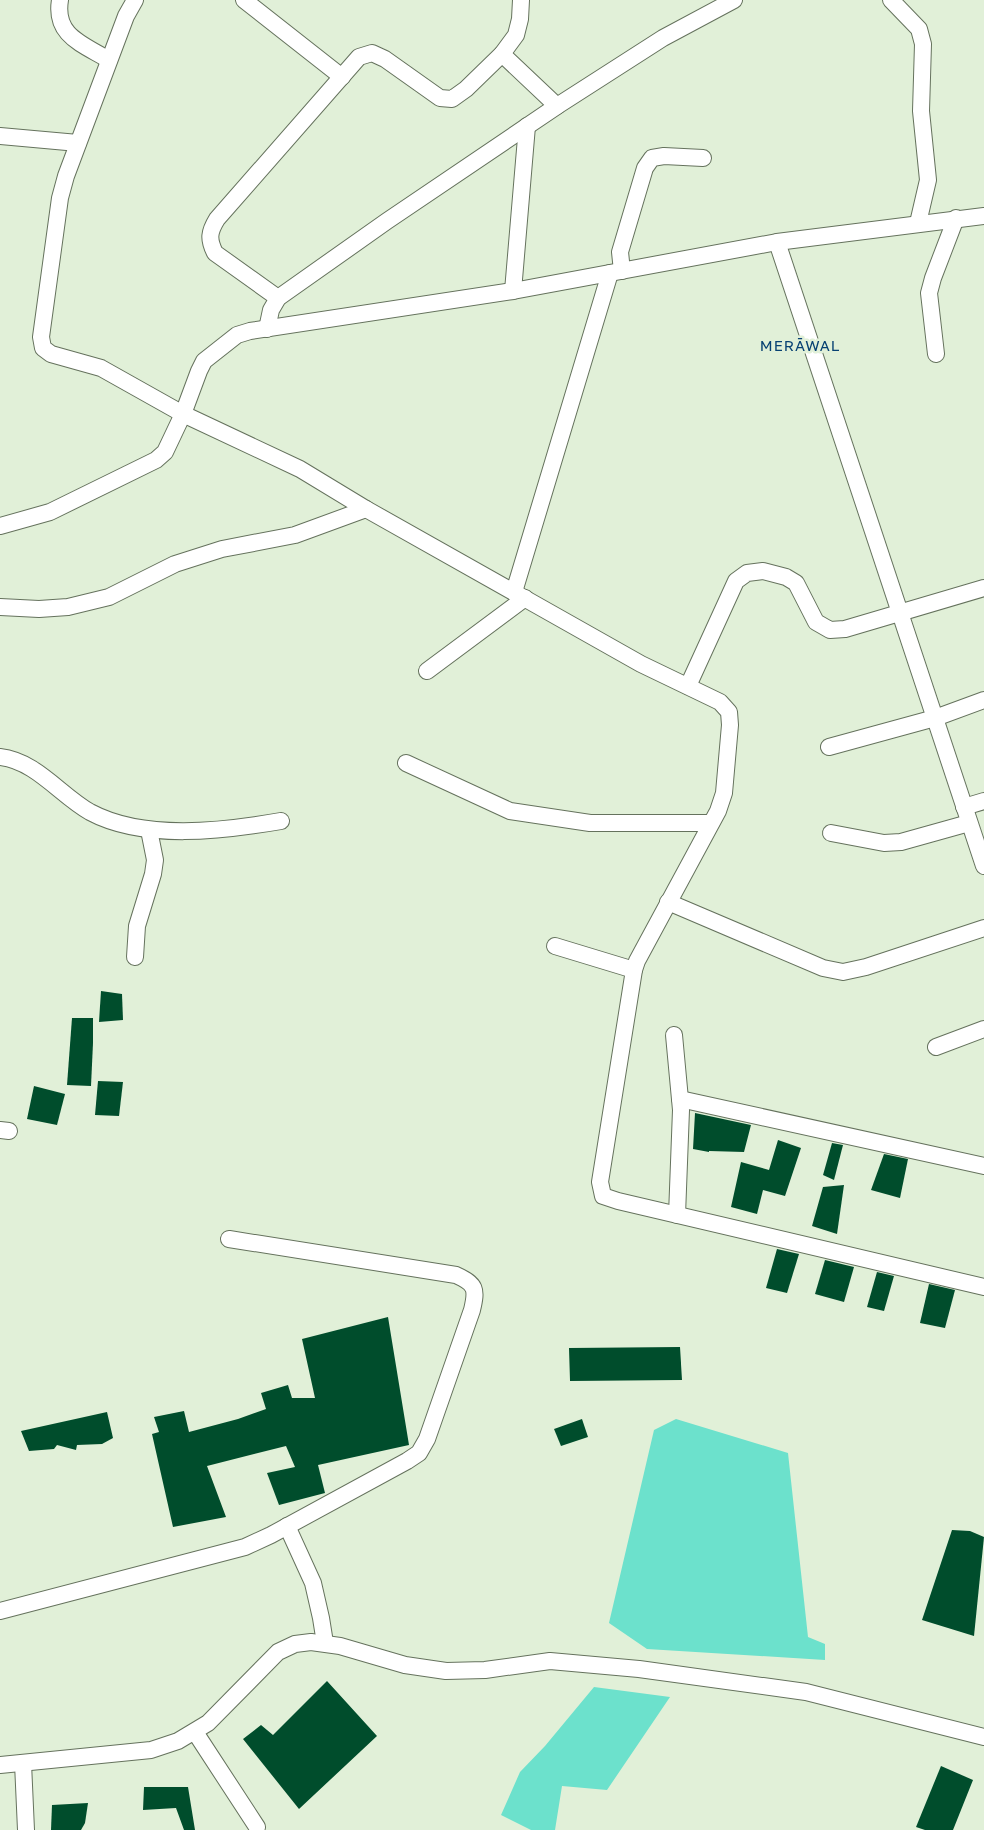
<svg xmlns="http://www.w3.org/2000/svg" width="984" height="1830" viewBox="0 0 984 1830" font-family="'Golos Text',sans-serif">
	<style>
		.water { fill: #6ce1cc }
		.building { fill: #004d2c }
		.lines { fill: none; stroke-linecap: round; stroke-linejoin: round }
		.minor-casing { stroke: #65725d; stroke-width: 18 }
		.minor { stroke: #fff; stroke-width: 16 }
		.labels { text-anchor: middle; stroke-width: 5; stroke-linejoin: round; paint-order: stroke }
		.neighbourhood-label { font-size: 15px; letter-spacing: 1px; fill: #074172; stroke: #e1f0d8 }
	</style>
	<rect width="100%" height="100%" fill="#e1f0d8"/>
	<g class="water">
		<path d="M676,1419L788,1453L808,1637L825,1644V1660L647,1649L609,1623L654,1430Z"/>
		<path d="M594,1687L670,1697L607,1790L562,1786L555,1830H531L501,1815L520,1772L545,1746Z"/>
	</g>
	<g class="building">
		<path d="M101,991L122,994L123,1020L99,1022Z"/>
		<path d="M72,1018H93V1043L91,1086L67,1085Z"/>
		<path d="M98,1081L123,1082L119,1116L95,1115Z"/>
		<path d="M34,1086L65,1094L57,1125L27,1119Z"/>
		<path d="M695,1113L751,1125L744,1152L709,1151V1152L693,1149Z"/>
		<path d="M778,1140L801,1148L785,1196L763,1190L757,1214L731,1207L741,1162L769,1170Z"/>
		<path d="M832,1143L843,1145L834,1180L823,1175Z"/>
		<path d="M884,1154L908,1159L900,1198L871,1190Z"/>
		<path d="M844,1185L837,1234L812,1226L823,1187Z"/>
		<path d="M777,1249L799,1254L787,1293L766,1288Z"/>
		<path d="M825,1260L854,1267L844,1302L815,1294Z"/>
		<path d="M877,1272L894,1276L884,1311L867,1307Z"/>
		<path d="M929,1284L955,1290L945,1328L920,1323Z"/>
		<path d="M388,1317L409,1445L318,1465L325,1493L279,1505L267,1473L295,1467L286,1446L207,1466L226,1517L173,1527L152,1434L159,1432L154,1417L184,1411L189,1432L238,1419L266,1409L261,1393L288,1385L292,1398H315L302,1339Z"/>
		<path d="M680,1347L682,1380L570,1381L569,1348Z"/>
		<path d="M107,1412L113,1438L102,1444L77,1445L76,1450L57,1445L54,1449L29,1451L21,1431Z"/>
		<path d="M582,1419L588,1437L561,1446L554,1429Z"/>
		<path d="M952,1530L970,1531L984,1537L974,1636L922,1620Z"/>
		<path d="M327,1681L377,1736L299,1809L243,1739L261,1725L273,1735Z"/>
		<path d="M941,1766L973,1780L953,1830H925L916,1827Z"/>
		<path d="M144,1787H188L195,1830H184L176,1808L143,1810Z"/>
		<path d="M88,1803L85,1823L81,1830H51L52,1805Z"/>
	</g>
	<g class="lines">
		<defs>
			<g id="minor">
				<path d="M60,0C54,36 83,44 109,60"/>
				<path d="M135,0L126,16L66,176L60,198L41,337L43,348L51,354L101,368L183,414L300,469L366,509L641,664L720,702L729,712L730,725L724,793L718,811L637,961L634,970L600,1182L603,1196L618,1201L984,1287"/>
				<path d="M244,0L342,77"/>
				<path d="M891,0L919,29L923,44L921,111L928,180L918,223"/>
				<path d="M502,54L557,106"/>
				<path d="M0,136L78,143"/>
				<path d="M777,242L984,866"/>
				<path d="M622,271L620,252L645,168L652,158L664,156L703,158"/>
				<path d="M513,291L527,126"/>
				<path d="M278,298L215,253C208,239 209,232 217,219L359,57L372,53L385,59L440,98L452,99L466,89L502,54L516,35L520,19L521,0"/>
				<path d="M267,329L271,310L278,298L387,221L557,106L663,38L734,0"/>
				<path d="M936,354L929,293L933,278L956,218"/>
				<path d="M0,526L50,512L156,460L165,452L183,414L199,371L204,361L237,335L250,331L513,291L777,242L984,216"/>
				<path d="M514,592L610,273"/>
				<path d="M0,607L39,609L68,607L109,597L175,564L222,549L295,535L366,509"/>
				<path d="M427,671L525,598"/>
				<path d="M688,686L736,581L747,573L763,571L786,577L796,583L816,622L830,630L845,629L984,588"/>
				<path d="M829,747L935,718L984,700"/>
				<path d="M0,757C36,761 60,795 90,812C144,841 223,831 281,821"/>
				<path d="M406,763L510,811L590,823H711"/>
				<path d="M964,807L984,801"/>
				<path d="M831,833L884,843L901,842L969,823"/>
				<path d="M668,902L823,968L843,972L866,967L984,928"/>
				<path d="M555,946L634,970"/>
				<path d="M135,957L137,926L153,874L155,860L149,830"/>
				<path d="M674,1035L681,1110L677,1215"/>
				<path d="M936,1047L984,1029"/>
				<path d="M680,1099L984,1166"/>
				<path d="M0,1130L9,1131"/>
				<path d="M287,1526L313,1583L321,1618L325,1643"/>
				<path d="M0,1611L245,1547L271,1535L407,1461L419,1453L427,1439L472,1310C477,1289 476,1284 456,1275L229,1239"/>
				<path d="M195,1732L257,1827"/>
				<path d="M23,1763L26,1830"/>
				<path d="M0,1765L151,1750L178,1741L208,1723L278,1652L295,1644L311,1642L340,1646L405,1665L446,1671L485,1670L550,1661L639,1669L806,1692L984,1737"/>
			</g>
		</defs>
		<use href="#minor" class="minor-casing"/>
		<use href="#minor" class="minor"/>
	</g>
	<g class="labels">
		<g class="neighbourhood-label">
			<text x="800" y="351">MERĀWAL</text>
		</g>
	</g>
</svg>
